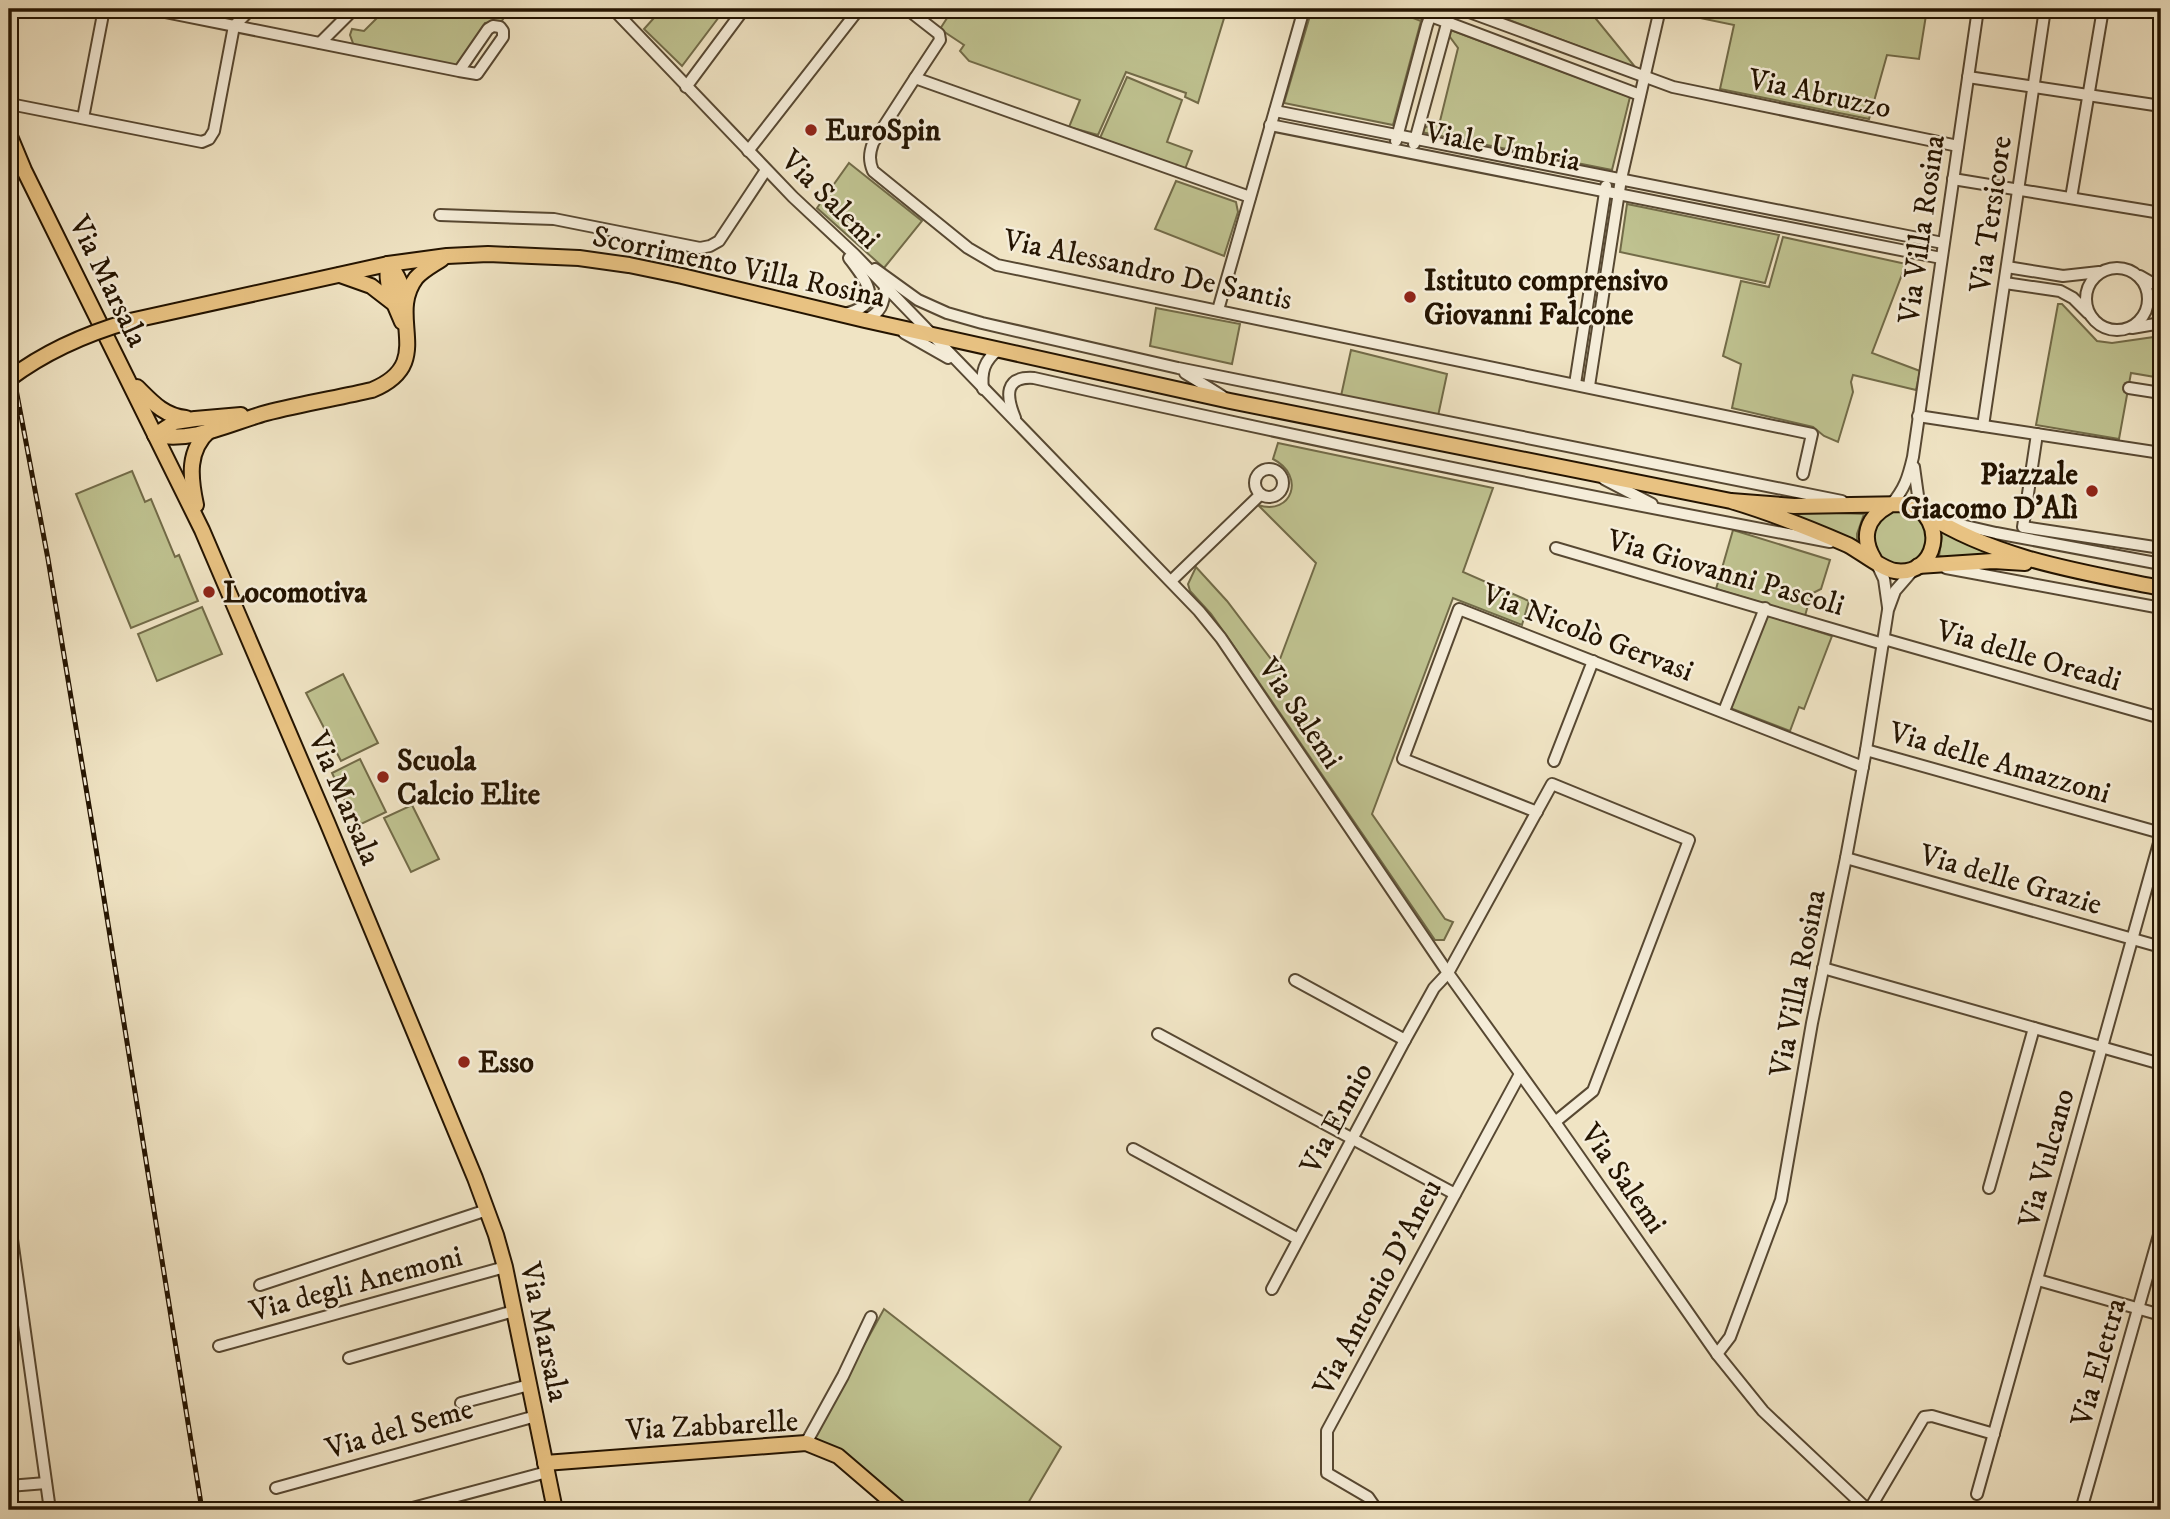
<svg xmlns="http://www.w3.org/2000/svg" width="2170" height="1519" viewBox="0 0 2170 1519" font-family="'IM FELL DW Pica',serif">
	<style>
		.green { fill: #bfc290; stroke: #726b48; stroke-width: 2 }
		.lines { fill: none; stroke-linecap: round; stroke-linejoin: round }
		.minor-casing { stroke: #574832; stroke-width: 14 }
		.major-casing { stroke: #241401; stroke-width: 18 }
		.minor { stroke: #f5edd9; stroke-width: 10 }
		.major { stroke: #e8c282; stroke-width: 14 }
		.rail-casing { stroke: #241401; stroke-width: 5 }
		.rail { stroke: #f5edd9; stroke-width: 2.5; stroke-dasharray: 8; stroke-linecap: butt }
		.major-bridge-casing { stroke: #241401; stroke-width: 18; stroke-linecap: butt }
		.major-bridge { stroke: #e8c282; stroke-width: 14 }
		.poi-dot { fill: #8f2418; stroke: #f5edd9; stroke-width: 2.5 }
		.labels { text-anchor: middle; stroke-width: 5; stroke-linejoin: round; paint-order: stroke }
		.street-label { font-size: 30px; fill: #241401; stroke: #f5edd9 }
		.poi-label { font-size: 30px; font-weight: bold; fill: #241401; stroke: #f5edd9; text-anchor: start }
	</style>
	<rect width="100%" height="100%" fill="#f0e4c4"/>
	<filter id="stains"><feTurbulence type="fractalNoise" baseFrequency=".00286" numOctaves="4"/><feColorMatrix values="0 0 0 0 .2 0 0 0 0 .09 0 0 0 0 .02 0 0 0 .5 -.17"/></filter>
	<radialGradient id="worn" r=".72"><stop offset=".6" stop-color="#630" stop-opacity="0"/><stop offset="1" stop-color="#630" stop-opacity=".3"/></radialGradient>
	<g class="green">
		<path d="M183,9H246L235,20Z"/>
		<path d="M386,9H510L501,22L485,23L457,67L354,46L350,35L352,29L364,31Z"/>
		<path d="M662,9H725L682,66L644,29Z"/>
		<path d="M948,9H1209L1225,15L1198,103L1185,97L1186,93L1126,72L1098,135L1069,127L1080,100L969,61L960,51L964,45L940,29L951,12Z"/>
		<path d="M1312,9H1390L1421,21L1393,125L1284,103Z"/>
		<path d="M1480,9H1588L1636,68Z"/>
		<path d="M1671,9H1927L1919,59L1887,55L1869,119L1720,89L1734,25L1671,12Z"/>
		<path d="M1448,29L1630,97L1612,170L1421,132L1422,129L1440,121L1458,48L1447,33Z"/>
		<path d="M1127,77L1182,100L1167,142L1192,151L1185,169L1100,138Z"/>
		<path d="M849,163L922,221L884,268L817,208Z"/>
		<path d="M1176,181L1236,202L1238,212L1224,256L1155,229Z"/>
		<path d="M1627,204L1779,235L1765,283L1620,252Z"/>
		<path d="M1783,237L1906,264L1872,353L1920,371L1916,390L1853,375L1851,382L1853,392L1838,442L1824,436L1813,427L1732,408L1741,364L1723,356L1741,281L1769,287Z"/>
		<path d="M2058,304H2062L2097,341L2112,343L2161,336V378L2131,373L2119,439L2036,425Z"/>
		<path d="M1156,308L1240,324L1232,364L1150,346Z"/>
		<path d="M1351,350L1447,374L1438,416L1341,396Z"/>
		<path d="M1278,443L1493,488L1463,572L1529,601L1522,625L1453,598L1372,814L1445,919L1453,922L1444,940H1435L1247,665L1211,614L1190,591L1188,584L1196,567L1227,601L1277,667L1316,563L1258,505C1292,516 1306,476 1273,459Z"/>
		<path d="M132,471L145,502L151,499L175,557L179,555L198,601L131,628L76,494Z"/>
		<circle cx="1900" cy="538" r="28"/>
		<path d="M1781,511L1864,514L1857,534V541Z"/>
		<path d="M1940,528L1998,554L1947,558L1939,556L1942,537Z"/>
		<path d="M1733,530L1830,560L1821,589L1811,594L1805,616L1716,589Z"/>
		<path d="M202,607L222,654L157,681L138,634Z"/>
		<path d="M1766,615L1832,636L1804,709L1799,707L1790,731L1730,708Z"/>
		<path d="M343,674L378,743L341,761L306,693Z"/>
		<path d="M360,759L386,812L357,826L332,773Z"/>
		<path d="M412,805L439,859L411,872L384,818Z"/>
		<path d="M884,1309L1061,1447L1024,1510H908L843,1452L813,1438Z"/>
	</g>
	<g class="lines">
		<defs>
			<g id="minor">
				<path d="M150,9L459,71L477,74L503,37V31L500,27L493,26L488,29L459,71"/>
				<path d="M613,9L793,197L855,255L1199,611L1221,638L1448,973L1555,1122L1717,1354L1763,1411L1868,1510"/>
				<path d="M907,9L939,34L940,40L915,78"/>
				<path d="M1412,9L1640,95"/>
				<path d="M1461,9L1673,87L1958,146"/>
				<path d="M320,43L354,9"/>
				<path d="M1968,77L2161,106"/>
				<path d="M686,87L744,9"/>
				<path d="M15,105L202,142L209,139L214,131L234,26L251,9"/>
				<path d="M1275,111L1943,243"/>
				<path d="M83,118L104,9"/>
				<path d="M1270,125L1941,258"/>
				<path d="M1396,141L1427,25L1433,9"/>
				<path d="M1414,144L1451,9"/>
				<path d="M748,151L859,9"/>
				<path d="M1953,179L2161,213"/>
				<path d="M1250,197L915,78L873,143C869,154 869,161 873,171L968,248L997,265L1812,434L1803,474"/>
				<path d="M2071,198L2103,9"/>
				<path d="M440,215L554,219L700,248L710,246L719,241L766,170"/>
				<path d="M2007,267L2063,276L2099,272"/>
				<circle cx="2117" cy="299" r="31"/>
				<path d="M875,269L918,300L947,313L982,323L1178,368L1842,501"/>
				<path d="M2140,276L2161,288"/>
				<path d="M2005,283L2060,291L2073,298L2088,313"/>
				<path d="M1218,310L1304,9"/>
				<path d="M844,314C886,304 867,282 849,258"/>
				<path d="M865,320C881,313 884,304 885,287"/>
				<path d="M2132,328L2161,323"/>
				<path d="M904,333L948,358"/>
				<path d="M1185,373L1222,396"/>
				<path d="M1575,384L1606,186"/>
				<path d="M1589,386L1621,179L1660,9"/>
				<path d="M2129,388L2161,393"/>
				<path d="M983,389C981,372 984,361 998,350"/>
				<path d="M1918,416L2161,453"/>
				<path d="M1015,418C1006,396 1004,376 1034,378C1298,438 1564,492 1830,542"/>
				<path d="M1983,426L2045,9"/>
				<path d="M2037,434L2023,527L2161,548"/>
				<path d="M1914,467L1920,510"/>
				<circle cx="1269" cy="483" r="14"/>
				<path d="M1604,479L1652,504"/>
				<path d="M1891,505C1905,488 1908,478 1913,457L1978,9"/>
				<path d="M1944,521L1996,533L2161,564"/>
				<path d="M1556,548L1883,644"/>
				<path d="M1876,562L1884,579L1888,607"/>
				<path d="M1946,568L2161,608"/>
				<path d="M1171,581L1260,495"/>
				<path d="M1884,639L2161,718"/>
				<path d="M1724,711L1765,608"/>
				<path d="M1866,750L2161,833"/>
				<path d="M1554,761L1593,661"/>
				<path d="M1537,812L1403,759L1459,609L1863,767"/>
				<path d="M1846,858L2161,947"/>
				<path d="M1823,968L2161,1064"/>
				<path d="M1295,980L1405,1040"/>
				<path d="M1158,1034L1455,1194"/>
				<path d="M1133,1149L1298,1239"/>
				<path d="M1989,1188L2034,1028"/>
				<path d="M9,1218L50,1510"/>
				<path d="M2038,1280L2161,1315"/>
				<path d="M260,1285L487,1210"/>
				<path d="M1272,1289L1405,1040L1434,988L1448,973L1552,784L1689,840L1593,1091L1555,1122"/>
				<path d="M219,1346L505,1267"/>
				<path d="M1717,1354L1730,1337L1781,1200L1812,1023L1846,858L1866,750L1888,610L1895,591L1915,568"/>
				<path d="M349,1358L514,1311"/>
				<path d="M461,1403L529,1385"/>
				<path d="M806,1443L843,1376L871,1317"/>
				<path d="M9,1486L46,1483"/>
				<path d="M276,1488L536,1416"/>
				<path d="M1977,1494L2161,836"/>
				<path d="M405,1510L547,1472"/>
				<path d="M1377,1510L1368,1497L1327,1473V1431L1520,1074"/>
				<path d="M1869,1510L1924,1417L1932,1416L1994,1434"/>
				<path d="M2081,1510L2161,1228"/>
			</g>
			<g id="major">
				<path d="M9,134L24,170L202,530L327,822L475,1178L496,1235L505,1267L555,1510"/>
				<path d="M388,264C385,286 394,303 402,322"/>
				<path d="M388,264C399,275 402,287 406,302"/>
				<path d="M340,275L371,286L393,303"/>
				<path d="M130,321L388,264L447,256L488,254L579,258L629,265L682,276L865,320L1230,401L1731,501L1794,506L1908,504C1949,518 1937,577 1895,571C1882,569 1861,552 1848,545C1809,528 1771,513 1731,501"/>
				<path d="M137,387C152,402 164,416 186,418"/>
				<path d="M155,435C193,443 230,423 266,413C301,404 337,398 372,390C437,363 386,318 416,278C423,270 433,265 442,259"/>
				<path d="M155,435L175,422L195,419L241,415"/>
				<path d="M196,505C190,477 187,450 210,430"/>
				<path d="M1926,514C1996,559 2082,572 2161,588"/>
				<path d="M1874,559C1861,538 1866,518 1888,506"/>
				<path d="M1918,566L1993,561L2025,563"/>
				<path d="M545,1463L806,1443L838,1456L901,1510"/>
			</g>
		</defs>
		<use href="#minor" class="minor-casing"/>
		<use href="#major" class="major-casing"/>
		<use href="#minor" class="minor"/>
		<use href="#major" class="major"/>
		<defs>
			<path id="rail" d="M9,352L48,559L93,830L202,1510"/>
		</defs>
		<use href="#rail" class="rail-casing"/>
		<use href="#rail" class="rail"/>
		<defs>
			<path id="major-bridge" d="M9,379C46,351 85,334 130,321"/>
		</defs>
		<use href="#major-bridge" class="major-bridge-casing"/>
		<use href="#major-bridge" class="major-bridge"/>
	</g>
	<g class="poi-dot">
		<circle cx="811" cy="130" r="7"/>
		<circle cx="1410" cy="297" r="7"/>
		<circle cx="2092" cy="491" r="7"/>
		<circle cx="209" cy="592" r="7"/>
		<circle cx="383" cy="777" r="7"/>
		<circle cx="464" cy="1062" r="7"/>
	</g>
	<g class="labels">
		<g class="street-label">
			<text transform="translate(1820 93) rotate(12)" y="10">Via Abruzzo</text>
			<text transform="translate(1503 146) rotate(11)" y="10">Viale Umbria</text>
			<text transform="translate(831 199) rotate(45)" y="10">Via Salemi</text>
			<text transform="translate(1990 214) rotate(-82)" y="10">Via Tersicore</text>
			<text transform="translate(1921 229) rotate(-82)" y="10">Via Villa Rosina</text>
			<text transform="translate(739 266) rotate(12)" y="10">Scorrimento Villa Rosina</text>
			<text transform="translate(1148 269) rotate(12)" y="10">Via Alessandro De Santis</text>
			<text transform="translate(109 281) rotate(64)" y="10">Via Marsala</text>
			<text transform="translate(1726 572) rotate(16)" y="10">Via Giovanni Pascoli</text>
			<text transform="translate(1588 632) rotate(21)" y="10">Via Nicolò Gervasi</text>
			<text transform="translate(2029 655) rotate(16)" y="10">Via delle Oreadi</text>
			<text transform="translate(1301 713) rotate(56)" y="10">Via Salemi</text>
			<text transform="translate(2000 762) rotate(16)" y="10">Via delle Amazzoni</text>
			<text transform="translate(345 798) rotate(67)" y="10">Via Marsala</text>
			<text transform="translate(2011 879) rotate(16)" y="10">Via delle Grazie</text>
			<text transform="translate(1797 983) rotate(-79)" y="10">Via Villa Rosina</text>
			<text transform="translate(1336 1118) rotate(-62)" y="10">Via Ennio</text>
			<text transform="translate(2046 1158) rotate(-75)" y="10">Via Vulcano</text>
			<text transform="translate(1624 1178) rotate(55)" y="10">Via Salemi</text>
			<text transform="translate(356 1283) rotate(-15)" y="10">Via degli Anemoni</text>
			<text transform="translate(1377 1287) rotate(-62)" y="10">Via Antonio D'Aneu</text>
			<text transform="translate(545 1332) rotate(78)" y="10">Via Marsala</text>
			<text transform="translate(2098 1362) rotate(-74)" y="10">Via Elettra</text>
			<text transform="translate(712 1425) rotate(-3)" y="10">Via Zabbarelle</text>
			<text transform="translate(399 1428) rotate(-16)" y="10">Via del Seme</text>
		</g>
		<g class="poi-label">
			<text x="825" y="140">EuroSpin</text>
			<text x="1424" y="290">Istituto comprensivo<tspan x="1424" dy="34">Giovanni Falcone</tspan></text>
			<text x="2078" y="484" text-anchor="end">Piazzale<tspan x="2078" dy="34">Giacomo D'Alì</tspan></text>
			<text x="223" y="602">Locomotiva</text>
			<text x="397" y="770">Scuola<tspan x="397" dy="34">Calcio Elite</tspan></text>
			<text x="478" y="1072">Esso</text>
		</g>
	</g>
	<rect width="2170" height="1519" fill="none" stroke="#f0e4c4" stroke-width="35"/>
	<rect x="10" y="10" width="2149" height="1498" fill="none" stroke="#241401" stroke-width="3.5"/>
	<rect x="18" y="18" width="2135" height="1484" fill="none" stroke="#241401" stroke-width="2"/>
	<rect width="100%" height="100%" filter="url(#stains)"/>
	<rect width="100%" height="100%" fill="url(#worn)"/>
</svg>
